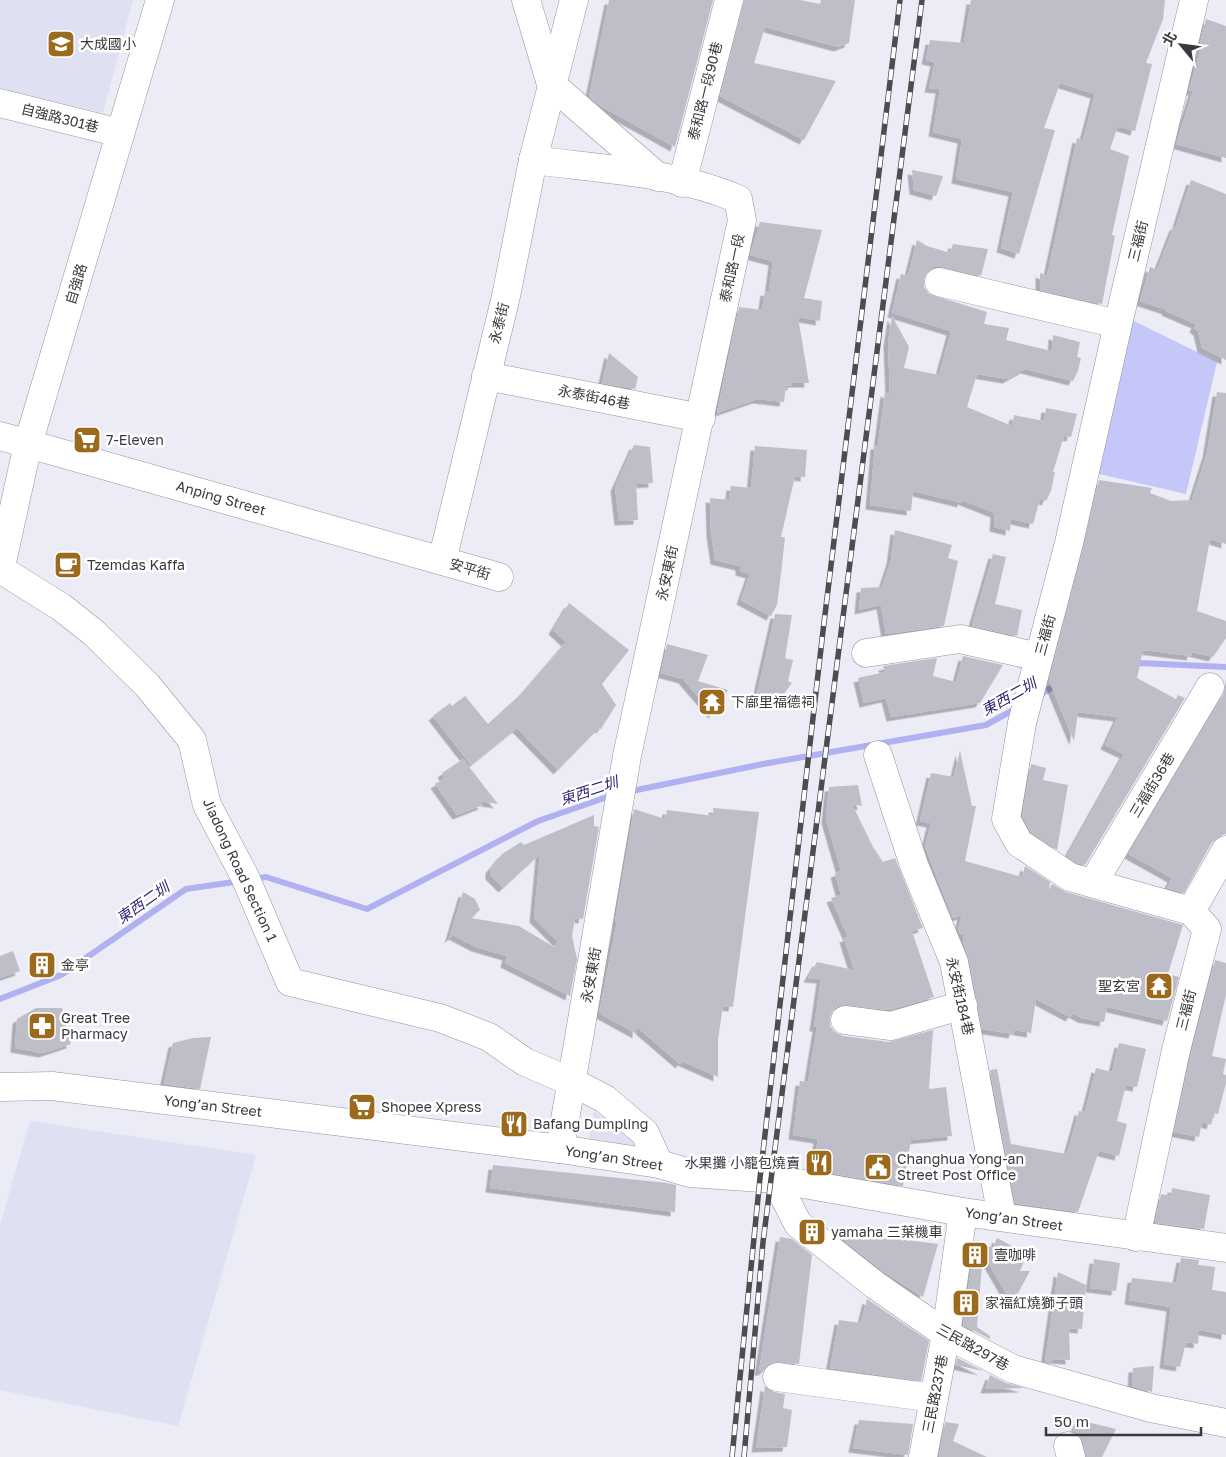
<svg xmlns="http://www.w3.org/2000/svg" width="1226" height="1457" viewBox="0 0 1226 1457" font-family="'Golos Text','Noto Sans TC',sans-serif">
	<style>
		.built { fill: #dfe0f1 }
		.green { fill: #c4c7f7 }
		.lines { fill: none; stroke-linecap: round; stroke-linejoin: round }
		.stream { stroke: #afb1f1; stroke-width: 6 }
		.building { fill: #bebec8; filter: url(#shadow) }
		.minor-casing { stroke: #94959e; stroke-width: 29 }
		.minor { stroke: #fff; stroke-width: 28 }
		.rail-casing { stroke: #4c4c51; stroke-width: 5.5 }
		.rail { stroke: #fff; stroke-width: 4; stroke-dasharray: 11; stroke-linecap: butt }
		.labels { text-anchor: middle; stroke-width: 5; stroke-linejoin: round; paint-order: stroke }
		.poi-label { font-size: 14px; fill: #39393d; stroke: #fff; text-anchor: start }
		.street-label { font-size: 14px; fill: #39393d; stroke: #fff }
		.water-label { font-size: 15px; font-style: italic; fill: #302871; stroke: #fff }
	</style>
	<defs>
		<filter id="shadow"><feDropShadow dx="-4.5" dy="4.5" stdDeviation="0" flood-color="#0004"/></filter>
	</defs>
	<rect width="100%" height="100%" fill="#ebecf5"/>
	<g class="built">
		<path d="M0,0H133L103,113L0,88Z"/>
		<path d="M594,1111L653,1157L599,1148L589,1138Z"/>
		<path d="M30,1121L256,1155L178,1426L0,1390V1225Z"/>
	</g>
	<path class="green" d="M1126,317L1217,362L1186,494L1091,472Z"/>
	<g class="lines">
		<g class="stream">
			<path d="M1133,665L1140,663L1226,667"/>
			<path d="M1038,696L1058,684"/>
			<path d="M627,792L763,764L986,725L1017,708"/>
			<path d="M253,879L266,877L367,909L538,821L613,795"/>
			<path d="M0,999L61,975L186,889L241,881"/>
		</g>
	</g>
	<g class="building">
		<path d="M609,0H713L675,147L599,105L589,97Z"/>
		<path d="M744,0H800L820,4L821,0H855L849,43L838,47L765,27L754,63L836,81L804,140L720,96Z"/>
		<path d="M971,0H1165L1163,19L1146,63L1152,64L1135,131L1118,126L1110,149L1129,156L1112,235L1115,236L1102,304L1040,290V273L1047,276L1077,138L1083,140L1095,94L1060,83L1044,128L1055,130L1019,254L1001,248L1013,192L956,179L962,139L933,132L940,89L929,88L935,62L926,60L930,40L964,43Z"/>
		<path d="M1206,19L1226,26V158L1176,144L1193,91L1189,90L1201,48H1199Z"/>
		<path d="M912,170L943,176L936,196L914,190Z"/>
		<path d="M1191,180L1226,194V360L1202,348L1198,331L1194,328L1196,324L1166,311L1167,310L1140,301L1150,267L1157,270L1174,226H1176Z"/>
		<path d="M760,222L822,230L804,298L822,301L820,321L798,317L809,383H792V386L786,385L784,402L757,399L717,413L739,307L762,310L765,291L769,292L773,261L750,255Z"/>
		<path d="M917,240L927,246L950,253L953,244L988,249L981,276L942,267H934L928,271L924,279V287L929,294L987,312L984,324L1009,328L1006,340L1052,351L1053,335L1080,342L1077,357L1081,358L1078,371L1073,381L1025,369L1007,379L977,374L967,407L1012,426L1014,415L1044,421L1046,408L1077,414L1071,437L1064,436L1053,472H1055L1051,491L1046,501L1040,499L1033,524L1011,519L1010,531L994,527L995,513L962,500V503L913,491L911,511L870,505L875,445H878L885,392L890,395L888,342L892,316L909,347L904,368L939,375L951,331L892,313L901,274L908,276Z"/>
		<path d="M609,353L638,377L635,389L602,383Z"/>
		<path d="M1217,392L1226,393V544L1210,539L1197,611L1226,621V638L1213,657L1192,652L1191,656L1143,650L1137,678L1176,699L1178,695L1185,698L1085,865L1077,863L1067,856L1124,754L1105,745L1118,717L1078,712L1074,741L1049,681L1099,480L1152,488L1150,493L1171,501L1192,500L1207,453Z"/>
		<path d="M634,445L650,447L653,483L636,484L638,520L619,521L615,487Z"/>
		<path d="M755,446L807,450L805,477L795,476L781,537H785L781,574L777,605L771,616L741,600L750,574L740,571V566L715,560L711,532L710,498L729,500L731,486L751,488Z"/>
		<path d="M895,530L952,545L948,558L958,561L944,626L886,634L881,605L859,610L861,588L882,587L891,560Z"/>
		<path d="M993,554L1006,557L995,604L1022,610L1017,636L972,626Z"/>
		<path d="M569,603L629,650L602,684L616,705L601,729L599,728L558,770L517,728L471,765L433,716L450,703L452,706L465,696L488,724L522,693L566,642L553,630Z"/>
		<path d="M775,614L792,615L785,658L793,660L788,681L792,683L778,702L757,694Z"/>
		<path d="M667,644L708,655L698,681L728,690L713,714L683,679L661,673Z"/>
		<path d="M963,656L1003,665L980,703L891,717L886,698L864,703L858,678L885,672L883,666L937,658L933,676L956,682Z"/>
		<path d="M1226,679V834L1219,836L1212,842L1184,893L1167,888L1172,878L1129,854L1223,695Z"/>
		<path d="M960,751L972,806H976L965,861L1022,877L1025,866L1050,882L1049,890L1052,884L1066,892L1183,925L1168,974L1179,977L1167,1021L1107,1007L1104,1022L1082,1018L1073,1013L1070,1017L1036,999L1031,1033L1014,1030L1013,1034L982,1029L969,959L963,942L964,935L960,934L958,930L962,915L953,918L925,847L931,823L920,821L931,773L954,777Z"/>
		<path d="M463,759L498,804L479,801L483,805L457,815L435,784L445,778L442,773Z"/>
		<path d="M1031,764L1046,768L1043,780L1068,785L1057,850L1031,832L1022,816Z"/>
		<path d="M858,785L862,806L852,804L873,847L883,862L895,858L923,928L912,931L934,997L890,1010L839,1005L832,1011L830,1018V1026L835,1032L843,1036L889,1042L933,1030L929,1089L946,1087L952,1136L911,1140L903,1186L813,1170L818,1139L793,1135L800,1081L808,1082L817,1027H814L821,979L808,978L817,962L854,970L844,938L848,937L831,898L841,895L835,873L841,871L826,819L829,787Z"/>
		<path d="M713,808L759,812L733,1007L723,1006L718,1039V1077L682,1061L680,1064L637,1027V1034L599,1013L617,922H615L634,809L665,819L667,810L714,816Z"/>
		<path d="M594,815V826L599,827L583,919L575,918L572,936L577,959L570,996L505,963L507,956L476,947L453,935L449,939L463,892L475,899L480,910L471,918L519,926L554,947L558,942L534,918L540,854L503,888L490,875V869L502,854L521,842L524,845Z"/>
		<path d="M13,951L20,971L0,978V956Z"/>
		<path d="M1215,960L1226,963V995L1212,1056L1226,1059L1223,1074L1226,1075V1083L1218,1114L1214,1113L1211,1125L1202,1122L1199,1137L1174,1132L1191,1054Z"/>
		<path d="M36,1008H62L71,1044L43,1053L15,1048L17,1019Z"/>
		<path d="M211,1037L200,1089L164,1084L173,1043L193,1038Z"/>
		<path d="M1119,1043L1146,1049L1137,1087L1126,1085L1117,1121L1127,1124L1119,1156L1099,1151L1078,1212L1015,1203L990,1070L997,1069L1011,1144L1067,1154L1079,1111L1085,1112L1096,1068L1112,1072Z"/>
		<path d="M493,1165L667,1183L676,1185L675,1212L490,1188Z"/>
		<path d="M1172,1188L1210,1195L1204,1229L1155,1223L1161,1194L1171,1196Z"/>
		<path d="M845,1232L938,1244L923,1297L884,1272L845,1241Z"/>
		<path d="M780,1237L792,1239L812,1255L801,1347L799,1364L772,1362L763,1371H759Z"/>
		<path d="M997,1238L1027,1254L1020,1271H1030L1012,1304L983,1253L977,1327L990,1336V1339L963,1325L975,1242L993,1248Z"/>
		<path d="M1181,1258L1199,1260L1198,1265L1215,1267L1212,1290L1226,1292V1335L1199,1330L1198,1344L1186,1342L1180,1367L1164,1364L1171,1307L1129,1300L1132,1278L1176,1283Z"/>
		<path d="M1094,1259L1120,1263L1116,1291L1090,1288Z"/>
		<path d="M1058,1272L1086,1285L1082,1329L1069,1328L1070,1360L1054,1359L1050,1363L1045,1362Z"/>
		<path d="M867,1299L929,1341L921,1381L830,1368L839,1320L861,1323Z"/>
		<path d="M957,1358L983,1371L956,1365Z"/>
		<path d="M1154,1366L1152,1392L1132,1386L1133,1368Z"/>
		<path d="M990,1375L1006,1383L1024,1388L985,1389Z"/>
		<path d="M765,1386L774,1392L785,1394L783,1408L792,1410L787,1447L756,1448Z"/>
		<path d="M859,1420L913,1424L908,1455L853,1448Z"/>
		<path d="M1079,1420L1116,1429L1102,1457H1086L1083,1441L1079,1435L1073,1431Z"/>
		<path d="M945,1422L959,1424L953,1441L987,1457H939Z"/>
	</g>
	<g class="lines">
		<defs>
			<g id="minor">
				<path d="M526,0L551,84L658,177"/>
				<path d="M0,103L120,133"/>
				<path d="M533,160C601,169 674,172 738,199L742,220L627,756L560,1149"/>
				<path d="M682,183L729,0"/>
				<path d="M939,282L1118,324"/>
				<path d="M486,376L701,418"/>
				<path d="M0,436L499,577"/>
				<path d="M442,561L506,296L533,160L574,0"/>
				<path d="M0,569L61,607L94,633L147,685L192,740L207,805L245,877L290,982L440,1018L489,1037L525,1062L572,1082L605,1099L645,1133L659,1164"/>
				<path d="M0,571L28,444L160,0"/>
				<path d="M866,653L960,639L1039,657"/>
				<path d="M878,755L914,865L954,962L1002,1217"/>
				<path d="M1093,883L1210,687"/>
				<path d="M1191,911L1226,850"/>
				<path d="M845,1020L891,1026L963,1005"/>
				<path d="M0,1087L52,1086L560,1149L659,1164L690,1173L775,1179L963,1212L1226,1248"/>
				<path d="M775,1179L798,1224L875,1285L946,1334L1013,1369L1151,1408L1226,1423"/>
				<path d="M1136,1237L1176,1050L1207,929L1191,911L1070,877L1019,843L1006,819L1022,723L1069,543L1118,324L1194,0"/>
				<path d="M777,1377L934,1398"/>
				<path d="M1068,1446L1071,1457"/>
				<path d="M923,1457L946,1334L963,1212"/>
			</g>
		</defs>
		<use href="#minor" class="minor-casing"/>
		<use href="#minor" class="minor"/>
		<defs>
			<g id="rail">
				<path d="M732,1457L760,1178L823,631L900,0"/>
				<path d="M744,1457L763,1242L922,0"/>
			</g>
		</defs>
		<use href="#rail" class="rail-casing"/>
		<use href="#rail" class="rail"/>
	</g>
	<defs>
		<symbol id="school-square" viewBox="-11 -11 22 22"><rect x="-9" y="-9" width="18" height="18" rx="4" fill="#9b6a1d" stroke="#fff"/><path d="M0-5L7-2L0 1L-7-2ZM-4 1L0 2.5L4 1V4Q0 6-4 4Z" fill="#fff"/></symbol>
		<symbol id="supermarket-square" viewBox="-11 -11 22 22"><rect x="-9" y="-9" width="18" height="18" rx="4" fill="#9b6a1d" stroke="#fff"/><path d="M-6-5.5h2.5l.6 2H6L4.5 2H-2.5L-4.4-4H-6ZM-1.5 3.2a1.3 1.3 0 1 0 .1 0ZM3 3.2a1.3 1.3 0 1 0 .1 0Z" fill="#fff"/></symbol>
		<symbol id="cafe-square" viewBox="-11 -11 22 22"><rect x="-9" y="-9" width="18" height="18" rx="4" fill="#9b6a1d" stroke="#fff"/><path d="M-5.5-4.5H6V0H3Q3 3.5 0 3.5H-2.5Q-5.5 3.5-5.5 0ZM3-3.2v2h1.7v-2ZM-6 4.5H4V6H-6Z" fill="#fff"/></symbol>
		<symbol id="temple-square" viewBox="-11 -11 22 22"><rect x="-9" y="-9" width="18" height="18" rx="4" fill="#9b6a1d" stroke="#fff"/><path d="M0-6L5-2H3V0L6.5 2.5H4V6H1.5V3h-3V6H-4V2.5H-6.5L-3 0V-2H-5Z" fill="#fff"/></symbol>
		<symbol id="building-square" viewBox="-11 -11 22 22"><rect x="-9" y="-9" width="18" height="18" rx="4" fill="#9b6a1d" stroke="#fff"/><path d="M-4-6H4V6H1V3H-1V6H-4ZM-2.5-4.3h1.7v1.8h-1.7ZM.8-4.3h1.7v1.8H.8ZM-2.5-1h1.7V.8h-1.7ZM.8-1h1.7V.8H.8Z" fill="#fff"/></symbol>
		<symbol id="pharmacy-square" viewBox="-11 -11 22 22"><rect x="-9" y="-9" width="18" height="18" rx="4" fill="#9b6a1d" stroke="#fff"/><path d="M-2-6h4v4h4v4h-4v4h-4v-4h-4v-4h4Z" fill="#fff"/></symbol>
		<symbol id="restaurant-square" viewBox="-11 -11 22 22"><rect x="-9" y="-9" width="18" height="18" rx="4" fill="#9b6a1d" stroke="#fff"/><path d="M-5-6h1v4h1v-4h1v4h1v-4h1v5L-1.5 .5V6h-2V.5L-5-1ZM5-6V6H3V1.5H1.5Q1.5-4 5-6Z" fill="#fff"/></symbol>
		<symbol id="civic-square" viewBox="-11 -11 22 22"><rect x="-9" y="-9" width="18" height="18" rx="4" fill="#9b6a1d" stroke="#fff"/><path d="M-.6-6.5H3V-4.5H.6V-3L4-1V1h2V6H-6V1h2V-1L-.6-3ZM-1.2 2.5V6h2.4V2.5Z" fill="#fff"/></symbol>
	</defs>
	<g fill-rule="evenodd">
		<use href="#school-square" x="45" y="28" width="32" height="32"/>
		<use href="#supermarket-square" x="71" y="424" width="32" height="32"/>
		<use href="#cafe-square" x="52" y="549" width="32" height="32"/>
		<use href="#temple-square" x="696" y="686" width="32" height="32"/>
		<use href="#building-square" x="26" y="949" width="32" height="32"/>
		<use href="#temple-square" x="1143" y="970" width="32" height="32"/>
		<use href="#pharmacy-square" x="26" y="1010" width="32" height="32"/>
		<use href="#supermarket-square" x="346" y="1091" width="32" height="32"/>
		<use href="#restaurant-square" x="498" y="1108" width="32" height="32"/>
		<use href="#restaurant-square" x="803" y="1147" width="32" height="32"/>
		<use href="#civic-square" x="862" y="1151" width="32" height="32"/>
		<use href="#building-square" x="796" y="1216" width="32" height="32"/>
		<use href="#building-square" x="959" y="1239" width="32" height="32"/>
		<use href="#building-square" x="950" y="1287" width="32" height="32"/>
	</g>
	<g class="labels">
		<g class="poi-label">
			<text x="80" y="49">大成國小</text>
			<text x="106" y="445">7-Eleven</text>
			<text x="87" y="570">Tzemdas Kaffa</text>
			<text x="731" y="707">下廍里福德祠</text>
			<text x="61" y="970">金亭</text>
			<text x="1140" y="991" text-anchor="end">聖玄宮</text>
			<text x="61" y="1023">Great Tree<tspan x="61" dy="16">Pharmacy</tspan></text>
			<text x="381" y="1112">Shopee Xpress</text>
			<text x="533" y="1129">Bafang Dumpling</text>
			<text x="897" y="1164">Changhua Yong-an<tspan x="897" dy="16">Street Post Office</tspan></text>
			<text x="800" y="1168" text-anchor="end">水果攤 小籠包燒賣</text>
			<text x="831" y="1237">yamaha 三葉機車</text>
			<text x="994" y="1260">壹咖啡</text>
			<text x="985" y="1308">家福紅燒獅子頭</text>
		</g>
		<g class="street-label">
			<text transform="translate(705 91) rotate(-76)" y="5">泰和路一段90巷</text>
			<text transform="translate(60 118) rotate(14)" y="5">自強路301巷</text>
			<text transform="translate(1138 241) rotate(-76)" y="5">三福街</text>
			<text transform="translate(732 268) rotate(-78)" y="5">泰和路一段</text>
			<text transform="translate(76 284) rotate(-73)" y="5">自強路</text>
			<text transform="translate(499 323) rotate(-76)" y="5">永泰街</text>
			<text transform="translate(594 397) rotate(11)" y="5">永泰街46巷</text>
			<text transform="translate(221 498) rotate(16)" y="5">Anping Street</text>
			<text transform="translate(470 569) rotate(16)" y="5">安平街</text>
			<text transform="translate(667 573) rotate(-78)" y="5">永安東街</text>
			<text transform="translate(1045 635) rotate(-75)" y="5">三福街</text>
			<text transform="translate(1152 785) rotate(-59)" y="5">三福街36巷</text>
			<text transform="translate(240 870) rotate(65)" y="5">Jiadong Road Section 1</text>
			<text transform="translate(591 975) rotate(-80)" y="5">永安東街</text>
			<text transform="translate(960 996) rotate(77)" y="5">永安街184巷</text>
			<text transform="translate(1186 1010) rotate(-76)" y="5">三福街</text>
			<text transform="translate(213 1106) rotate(7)" y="5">Yong’an Street</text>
			<text transform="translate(614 1158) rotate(9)" y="5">Yong’an Street</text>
			<text transform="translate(1014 1219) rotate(8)" y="5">Yong’an Street</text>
			<text transform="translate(973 1347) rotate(29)" y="5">三民路297巷</text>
			<text transform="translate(935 1394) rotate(-79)" y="5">三民路237巷</text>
		</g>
		<g class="water-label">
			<text transform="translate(1009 697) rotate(-29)" y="5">東西二圳</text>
			<text transform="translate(589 791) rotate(-18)" y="5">東西二圳</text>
			<text transform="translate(143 903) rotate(-35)" y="5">東西二圳</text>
		</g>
	</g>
	<g transform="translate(1181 45) rotate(299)" stroke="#ffffff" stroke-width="4" paint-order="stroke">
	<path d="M0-4L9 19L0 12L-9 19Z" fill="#39393d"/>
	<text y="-8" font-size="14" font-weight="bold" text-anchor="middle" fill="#39393d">北</text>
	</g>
	<path d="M1046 1427v8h155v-8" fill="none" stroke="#39393d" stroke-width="2.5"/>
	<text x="1054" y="1427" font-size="15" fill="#39393d" stroke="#ffffff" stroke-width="4" paint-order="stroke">50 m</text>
</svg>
